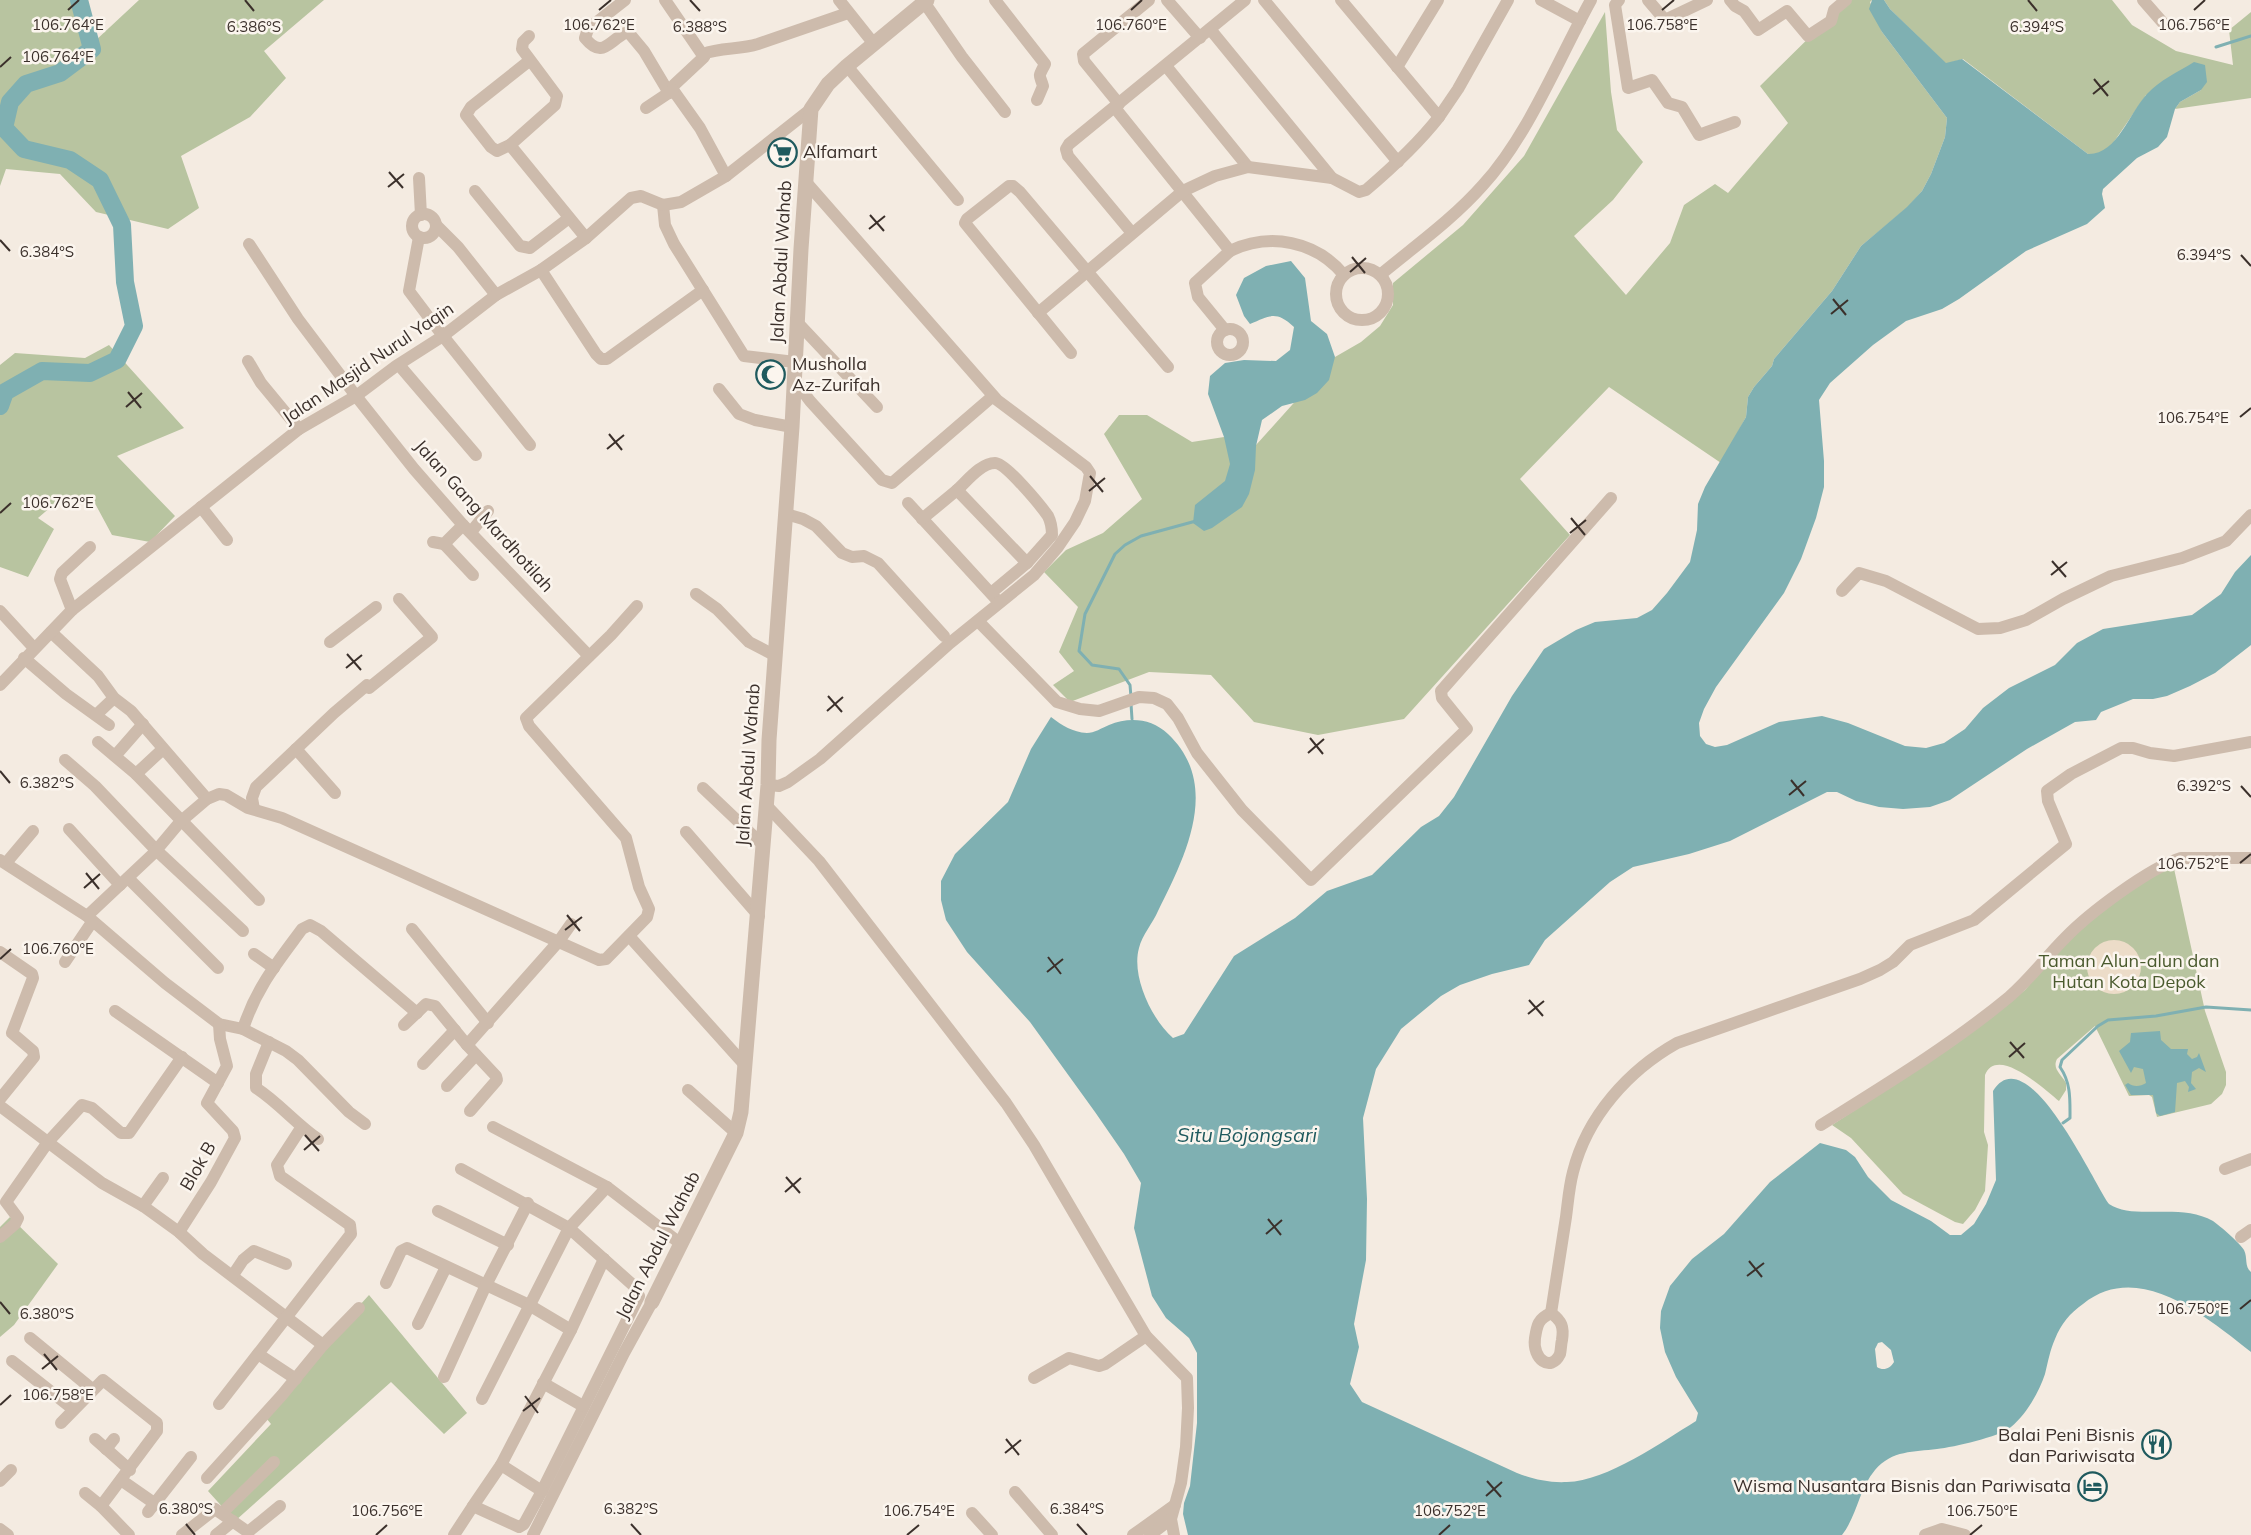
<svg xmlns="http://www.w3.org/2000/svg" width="2251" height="1535" viewBox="0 0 2251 1535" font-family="Mulish,sans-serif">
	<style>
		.green { fill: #b8c4a0 }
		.plaza { fill: #ecdcc8 }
		.water { fill: #7fb0b2; fill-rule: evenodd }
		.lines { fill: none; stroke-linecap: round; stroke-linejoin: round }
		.stream { stroke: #7fb0b2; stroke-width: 3 }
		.river { stroke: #7fb0b2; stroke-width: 18 }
		.minor { stroke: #cdbbac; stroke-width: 12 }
		.tertiary { stroke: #cdbbac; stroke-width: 15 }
		.ticks { fill: none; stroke: #3b302b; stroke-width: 2 }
		.labels { text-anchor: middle; stroke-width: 5; stroke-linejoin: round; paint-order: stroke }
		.poi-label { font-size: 18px; fill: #3b302b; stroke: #fbf5ee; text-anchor: start }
		.street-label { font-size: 18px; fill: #3b302b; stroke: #fbf5ee }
		.park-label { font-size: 18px; fill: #4a5a2e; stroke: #fbf5ee }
		.water-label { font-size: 20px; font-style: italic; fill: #1f5a5e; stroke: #fbf5ee }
		.ticks-label { font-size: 15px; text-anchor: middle; fill: #3b302b; stroke: #fbf5ee; stroke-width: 5; stroke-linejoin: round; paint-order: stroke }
	</style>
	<rect width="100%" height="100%" fill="#f4ebe1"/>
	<g class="green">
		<path d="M0,0H81L95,41L139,0H324L264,51L286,78L250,117L181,156L199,208L168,229L96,212L60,174L6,169L0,186Z"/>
		<path d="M1842,0H1872L1870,2L1882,32L1947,118L1945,137L1931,174L1922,191L1908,207L1861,246L1832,291L1774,359L1772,366L1754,387L1748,397L1746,417L1721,463L1609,387L1520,479L1570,535L1404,719L1318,735L1254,722L1211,675L1149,672L1070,702L1053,685L1074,671L1059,652L1078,607L1044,572L1066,550L1103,533L1142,499L1104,434L1119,415H1147L1192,442L1224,437L1256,445L1335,357L1361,342L1380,326L1393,305V283L1463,225L1524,156L1605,12L1611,92L1617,130L1643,162L1613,200L1574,236L1626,295L1670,243L1684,205L1715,184L1728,193L1788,123L1760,86L1828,19Z"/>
		<path d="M1884,0H2112L2132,25L2176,51L2233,65L2229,30L2251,12V98L2175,109L2180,102L2201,90L2146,95L2109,149L2099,155L2088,154L1963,59L1946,64L1890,9Z"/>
		<path d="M109,345L184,428L117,456L175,516L150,542L112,535L91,496L59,500L38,518L54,529L28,577L0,567V365L15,353L85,358Z"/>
		<path d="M2173,864L2205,1011L2226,1072V1085L2222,1094L2211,1104L2157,1117L2152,1097L2149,1095L2129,1096L2095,1026L2057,1059C2052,1069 2061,1074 2066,1083V1090L2059,1101C2044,1089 1997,1045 1985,1075L1984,1132L1988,1145L1985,1191L1975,1210L1963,1224L1955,1222L1903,1194L1851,1138L1832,1125L1956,1044L2025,990L2053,957L2080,930L2119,897Z"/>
		<path d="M10,1217L58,1264L14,1325L0,1337V1227Z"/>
		<path d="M369,1295L467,1413L444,1434L391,1382L235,1521L208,1491L271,1424L262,1413Z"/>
	</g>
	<circle class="plaza" cx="2114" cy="967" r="27"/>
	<g class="water">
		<path d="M1872,0H1884L1890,9L1946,63L1962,59L2088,154C2117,155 2129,113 2147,94C2160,80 2178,72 2194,62L2205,65L2207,82L2201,90L2180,102L2175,109L2167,137L2158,147L2137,158L2103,189L2102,194L2105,208L2087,224L2026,251L1959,299L1942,309L1906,321L1873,345L1830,383L1819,400L1824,461V487L1816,518L1801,559L1784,593L1716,687L1704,709L1699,723L1700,736L1706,744L1715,747L1727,745L1779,722L1822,716L1848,723L1905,746L1926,748L1944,743L1965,729L1983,708L2009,688L2055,665L2077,643L2103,629L2192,615L2221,594L2235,572L2251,555V645L2215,673L2190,686L2167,696L2153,699H2133L2101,712L2096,720L2075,722L2027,749L1950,800L1930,807L1903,809L1879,807L1856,801L1837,792H1827L1730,841L1689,854L1633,867L1610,882L1545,940L1529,965L1492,974L1460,985L1441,996L1401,1029L1376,1069L1363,1118L1367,1199L1366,1260L1354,1324L1359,1347L1350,1384L1362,1402L1517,1473C1533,1479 1549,1483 1567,1482C1607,1481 1662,1442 1696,1421L1698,1413L1676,1377L1665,1352L1660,1328L1661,1311L1670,1286L1692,1259L1724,1234L1770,1182L1820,1143L1846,1150L1855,1157L1868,1177L1891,1200L1931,1221L1950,1235H1961L1974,1224L1986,1204L1996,1180L1993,1091C2027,1036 2093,1182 2109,1204C2134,1221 2180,1202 2213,1221C2219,1225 2241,1244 2244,1250C2248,1258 2244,1266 2251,1272V1352C2206,1317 2139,1259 2083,1304C2070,1313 2061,1324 2055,1339C2050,1350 2048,1362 2045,1374C2039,1392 2026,1415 2011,1427C1999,1437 1954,1447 1937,1449C1914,1452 1892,1450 1875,1470C1859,1489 1857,1516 1842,1535H1188L1183,1514L1184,1503L1190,1486L1197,1423V1353L1189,1338L1166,1318L1152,1296L1134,1228L1141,1183L1124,1154L1095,1112L1030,1022L967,952L946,920L941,900V881L955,854L1008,802L1031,749L1051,717C1063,726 1072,732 1087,733C1094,733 1102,728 1109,725C1129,717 1151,718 1168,734C1222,785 1185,857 1158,911C1153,923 1142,935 1139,948C1131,976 1152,1020 1173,1038L1184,1034L1234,956L1295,918L1327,891L1372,875L1421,827L1439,816L1454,797L1512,696L1544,649L1576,630L1595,622L1637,618L1652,610L1667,593L1690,562L1697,530L1698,504L1705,487L1746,417L1748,397L1754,387L1772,366L1774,359L1832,291L1861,246L1907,207L1922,191L1931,174L1945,137L1947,118L1882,32L1869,9ZM1882,1342L1891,1350L1894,1362C1890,1369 1883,1371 1877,1367L1875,1349L1878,1343Z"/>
		<path d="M1291,261L1305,278L1311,321L1327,334L1335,357L1329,380L1317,393L1305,400L1282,406L1262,420L1256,446L1255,470L1249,494L1242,507L1212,528L1204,531L1193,523L1195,505L1225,481L1230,464L1224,437L1208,394L1210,376L1225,363L1244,360L1276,361L1290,350L1294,327C1276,311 1271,315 1250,324L1244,316L1236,295L1244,278L1266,266Z"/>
		<path d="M2160,1031L2161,1040L2171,1049H2188L2187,1054L2192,1059L2197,1057L2199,1053L2206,1072L2199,1068L2192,1072L2191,1083L2196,1089L2188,1092L2189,1087L2185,1081L2177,1083L2175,1112L2160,1116L2156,1113L2153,1095H2131L2125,1085L2128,1083C2133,1087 2140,1087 2146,1083L2143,1069L2134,1067L2131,1073L2119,1051L2130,1042L2131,1033Z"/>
	</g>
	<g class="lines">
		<g class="stream">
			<path d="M2216,47L2251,36"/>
			<path d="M1131,697L1130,685L1119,669L1092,665L1079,651L1085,614L1115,554L1125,545L1141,536L1196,521"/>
			<path d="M1131,704L1132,719"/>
			<path d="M2063,1123L2070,1118C2070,1099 2071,1083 2060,1067L2062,1060L2098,1026L2108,1020L2156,1016L2206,1007L2251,1010"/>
		</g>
		<path class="river" d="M0,406L5,392L42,371L90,373L117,360L134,326L125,282L122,225L100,180L70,160L24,149L4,128L10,102L26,84L60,73L92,49L79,0"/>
		<g class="minor">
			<path d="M625,0L588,29L585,38C602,59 608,42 625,33H629L644,51L669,93"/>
			<path d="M665,0L704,57L674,85L673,90L700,128L726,176"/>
			<path d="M839,0L874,44"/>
			<path d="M995,0L1045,64C1038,78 1039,73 1043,86L1037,100"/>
			<path d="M1167,0L1200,38"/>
			<path d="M1264,0L1398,162"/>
			<path d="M1341,0L1439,117L1458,89L1508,0"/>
			<path d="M1541,0L1580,21"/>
			<path d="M1619,0L1615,5L1628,88L1652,80L1668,103L1682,107L1699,135L1735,122"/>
			<path d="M1648,0L1665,20L1707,0"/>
			<path d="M1730,0L1735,6L1744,11L1758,30L1787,11L1808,36L1831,21L1834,10L1846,0"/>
			<path d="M2143,0L2164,24"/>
			<path d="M924,2L962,57L1005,112"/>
			<path d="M1210,29L1332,178"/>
			<path d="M703,54C721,47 739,50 758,44L848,13"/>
			<path d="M529,61L471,107L466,115L491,147L497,151L510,145L586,238"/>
			<path d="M847,66L958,200"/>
			<path d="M1166,66L1248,167"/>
			<path d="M1397,67L1438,0"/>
			<path d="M1119,104L1084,61L1083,54L1149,0"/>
			<path d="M646,108L673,90"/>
			<path d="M1115,108L1230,251C1270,232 1316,241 1344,275"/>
			<path d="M510,145L555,105L557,96L522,49L523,42L529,36"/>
			<path d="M419,178L421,215"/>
			<path d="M475,191L520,246L530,248L569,218"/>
			<path d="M663,205L665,225L674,244L744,356L795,362"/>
			<circle cx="424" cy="226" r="12"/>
			<path d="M436,225L458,247L496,295"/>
			<path d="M1132,233L1068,156L1066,149L1069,144L1245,0"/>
			<path d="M419,237L409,291L443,336L530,445"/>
			<path d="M249,244L298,319L356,396L414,469L463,525L589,656"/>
			<circle cx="1362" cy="294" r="26"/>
			<path d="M541,270L596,354L601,359H607L703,290"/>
			<path d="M1380,275C1415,246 1453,219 1483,185C1528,136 1559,58 1591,0"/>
			<path d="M1038,313L1183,191L1215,176L1248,167L1332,178L1359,192L1366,190C1393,167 1417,145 1439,117"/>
			<path d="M797,322L877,407"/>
			<circle cx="1230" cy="342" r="13"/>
			<path d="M1225,330L1198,297L1195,283L1230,251"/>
			<path d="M1071,353L965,223L967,219L1009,186H1013L1020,192L1168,367"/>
			<path d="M248,361L261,383L299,429"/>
			<path d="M399,365L476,455"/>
			<path d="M795,381L810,401L882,480L892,483L993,396"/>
			<path d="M719,389L739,414L755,420L792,427"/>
			<path d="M957,490C967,481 981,463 995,463C1006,463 1041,506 1048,516C1051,522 1052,528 1052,535L1027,563"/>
			<path d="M908,503L996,599"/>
			<path d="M201,507L227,540"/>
			<path d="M786,514L803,519L816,526L842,553L852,557L864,556L878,563L944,636"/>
			<path d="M922,519L957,490L1027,563L991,593"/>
			<path d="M471,532L488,511"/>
			<path d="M433,542L444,544L463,525"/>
			<path d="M444,544L473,575"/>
			<path d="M1842,591L1859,573L1886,581L1978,629L2000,628L2026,620L2063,599L2111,576L2182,558L2226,541L2251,515"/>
			<path d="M696,594L717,609L749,642L774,655"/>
			<path d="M72,610L60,579L62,573L90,547"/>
			<path d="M0,611L34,648"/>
			<path d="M978,621L1057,702L1080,709L1099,711L1139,697L1154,698L1167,704L1178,718L1197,753L1242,810L1311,880L1467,729L1442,698L1441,691L1611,498"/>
			<path d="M51,632L98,676L114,698L131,711L207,799"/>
			<path d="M330,642L376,607"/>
			<path d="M24,658L66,694L109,725"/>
			<path d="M0,685L72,610L299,429L356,396L396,366L443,336L496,295L541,270L586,238L631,198L641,196L663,205L681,202L726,176L811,109"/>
			<path d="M369,688L432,637L399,599"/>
			<path d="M96,715L114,698"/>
			<path d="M98,742L136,774L259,900"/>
			<path d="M296,749L335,793"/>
			<path d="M115,756L143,724"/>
			<path d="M65,760L95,786L156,850L243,931"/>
			<path d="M136,774L163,749"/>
			<path d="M768,785L779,786L788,782L820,759L950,643L1034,575L1058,547L1075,522L1085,501L1090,473L1086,467L997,400L805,181"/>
			<path d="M703,788L763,845"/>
			<path d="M767,806L819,861L1006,1103L1034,1145L1146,1336L1187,1378L1188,1408L1186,1447L1181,1483L1171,1519L1174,1535"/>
			<path d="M254,809L252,798L256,787L334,713L367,685"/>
			<path d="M69,829L120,885"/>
			<path d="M686,832L759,916"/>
			<path d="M0,860L87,916L165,983L219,1024L243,1029L286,1051L298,1060L349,1112L365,1124"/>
			<path d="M6,863L33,831"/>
			<path d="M128,878L218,968"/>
			<path d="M87,916L154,853L180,822L207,799L219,794L226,795L248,808L282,818L599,960L606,959L647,917L649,909L639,887L626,838L529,726L526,718L611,635L637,606"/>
			<path d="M412,929L488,1023"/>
			<path d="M629,936L744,1064"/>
			<path d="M0,952L32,974L33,978L12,1033L33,1051L34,1057L0,1099"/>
			<path d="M254,954L274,968"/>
			<path d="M65,962L92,922"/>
			<path d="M115,1011L218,1083"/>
			<path d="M404,1025L426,1004L435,1006L467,1045L559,941L571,924"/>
			<path d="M243,1029C256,988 277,963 302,929L310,925L321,931L417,1013"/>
			<path d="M269,1042L256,1074V1088C279,1103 296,1124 318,1139"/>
			<path d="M467,1045L496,1076L497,1080L470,1111"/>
			<path d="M423,1064L455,1030"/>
			<path d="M447,1086L476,1055"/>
			<path d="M688,1090L736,1133"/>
			<path d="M0,1106L102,1183L143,1206L179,1232L203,1254L323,1345"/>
			<path d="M1821,1125C1885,1085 1951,1045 2009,997C2030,979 2046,957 2065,938C2089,913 2149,868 2181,858H2251"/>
			<path d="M493,1127L607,1187L681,1244"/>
			<path d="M461,1169L569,1228L634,1286L639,1296L542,1491L524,1524L519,1527L473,1506L501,1465"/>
			<path d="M2225,1169L2251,1159"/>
			<path d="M143,1206L163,1178"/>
			<path d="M438,1211L508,1245"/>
			<path d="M179,1232L211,1182L235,1138L233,1131L207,1103L227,1066L220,1039L219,1024"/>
			<path d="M0,1237L15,1224L18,1218L6,1202L48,1142L82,1105L92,1108L121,1133H129L182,1057"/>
			<path d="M2241,1237L2251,1230"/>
			<path d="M233,1275L243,1260L254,1251L286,1264"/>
			<path d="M386,1283L401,1251L407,1248L529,1305L571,1330"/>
			<path d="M1551,1313C1556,1281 1561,1249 1566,1217C1568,1202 1569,1187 1573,1172C1587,1116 1629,1070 1677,1043L1860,979L1880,970L1893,962L1910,945L1974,920L2066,844L2048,801L2047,791L2071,774L2121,748H2133L2150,753L2174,756L2251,742"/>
			<path d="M1551,1313C1562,1321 1564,1327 1562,1340C1561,1344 1561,1350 1560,1354C1551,1373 1532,1359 1535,1338C1537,1325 1538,1319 1551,1313Z"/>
			<path d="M418,1324L446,1267"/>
			<path d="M30,1338L92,1389"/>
			<path d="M258,1354L296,1379"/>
			<path d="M12,1361L73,1409"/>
			<path d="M444,1377L486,1285L528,1203"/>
			<path d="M1034,1378L1069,1358L1099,1366L1105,1364L1146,1336"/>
			<path d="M543,1383L583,1406"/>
			<path d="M482,1399L569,1228L607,1187"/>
			<path d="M219,1404L351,1234L350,1225L280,1176L277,1165L301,1128"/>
			<path d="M61,1423L103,1380L157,1423V1431L101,1506L129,1535"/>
			<path d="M95,1439L130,1470"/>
			<path d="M106,1449L114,1439"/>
			<path d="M207,1478L282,1395L323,1345L359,1308"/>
			<path d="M121,1480L154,1503"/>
			<path d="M0,1481L11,1470"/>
			<path d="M542,1491L501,1465L571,1330L604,1259"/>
			<path d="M1015,1492L1052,1535"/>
			<path d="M85,1493L101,1506"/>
			<path d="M148,1512L191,1457"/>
			<path d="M222,1513L274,1462"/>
			<path d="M972,1513L992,1535"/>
			<path d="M0,1529L8,1535"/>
			<path d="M182,1535L215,1509L248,1532L280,1506"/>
			<path d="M216,1535L233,1521"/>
			<path d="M454,1535L473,1506"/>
			<path d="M533,1535L624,1353L652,1302"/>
			<path d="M1133,1535L1175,1505"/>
			<path d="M1150,1535L1171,1519"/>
			<path d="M1925,1535L1942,1529L1965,1535"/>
		</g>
		<path class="tertiary" d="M652,1302L736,1133L741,1112L768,785L769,740L792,427L801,249L811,109L828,84L847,66L927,0"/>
	</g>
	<path class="ticks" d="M245,0L254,11M690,0L700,11M2028,0L2037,11M68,10L79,0M599,10L611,0M1131,10L1142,0M1662,10L1674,0M2194,10L2205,0M0,67L11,57M2094,79L2108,96M2093,94L2109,81M389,172L403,188M388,187L404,174M870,215L884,231M869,229L885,216M0,240L10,251M2241,255L2251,266M1352,257L1365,273M1350,272L1366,258M1833,299L1846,315M1831,314L1848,300M128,392L141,408M126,407L142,393M2240,417L2251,408M609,434L622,450M607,449L624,435M1090,476L1103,492M1089,491L1105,478M0,513L11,503M1571,518L1585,535M1570,533L1586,520M2052,561L2066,577M2051,575L2067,562M347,654L361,670M346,668L362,655M828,696L842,712M827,711L843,697M1310,738L1323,754M1308,753L1324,739M0,771L10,783M1791,780L1804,796M2241,786L2251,797M1789,795L1806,781M2240,863L2251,854M86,873L99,889M84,888L100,874M567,915L580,931M565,930L582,917M1048,957L1061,974M0,959L11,949M1047,972L1063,959M1529,1000L1543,1016M1528,1014L1544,1001M2010,1042L2024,1058M2009,1057L2025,1043M305,1135L319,1151M304,1150L320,1136M786,1177L800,1193M785,1192L801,1178M1268,1219L1281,1235M1266,1234L1282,1220M1749,1261L1762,1277M1747,1276L1764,1263M0,1302L10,1314M2240,1309L2251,1300M44,1354L57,1370M42,1369L58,1356M525,1396L538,1413M0,1405L11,1395M523,1411L540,1398M1006,1439L1019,1455M1005,1453L1021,1440M1487,1481L1501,1497M1486,1496L1502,1482M186,1524L195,1535M631,1524L641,1535M1077,1524L1087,1535M376,1535L387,1525M907,1535L919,1525M1439,1535L1450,1525M1970,1535L1982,1525"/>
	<defs>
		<symbol id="supermarket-ring" viewBox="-11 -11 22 22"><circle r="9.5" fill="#fbf5ee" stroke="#1f5a5e" stroke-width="1.5"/><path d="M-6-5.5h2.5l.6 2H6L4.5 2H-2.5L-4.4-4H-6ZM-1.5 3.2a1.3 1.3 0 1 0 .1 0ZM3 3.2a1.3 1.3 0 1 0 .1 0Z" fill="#1f5a5e"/></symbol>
		<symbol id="mosque-ring" viewBox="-11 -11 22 22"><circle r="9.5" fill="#fbf5ee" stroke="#1f5a5e" stroke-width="1.5"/><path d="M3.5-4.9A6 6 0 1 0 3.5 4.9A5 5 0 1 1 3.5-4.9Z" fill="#1f5a5e"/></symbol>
		<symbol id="restaurant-ring" viewBox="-11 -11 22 22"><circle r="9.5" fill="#fbf5ee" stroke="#1f5a5e" stroke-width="1.5"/><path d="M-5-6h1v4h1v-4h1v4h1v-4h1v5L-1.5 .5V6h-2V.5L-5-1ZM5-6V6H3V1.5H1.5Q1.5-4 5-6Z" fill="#1f5a5e"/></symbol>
		<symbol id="hotel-ring" viewBox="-11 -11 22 22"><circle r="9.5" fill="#fbf5ee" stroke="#1f5a5e" stroke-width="1.5"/><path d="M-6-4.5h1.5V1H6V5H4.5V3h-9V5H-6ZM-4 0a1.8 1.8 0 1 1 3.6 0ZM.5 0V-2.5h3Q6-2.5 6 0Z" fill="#1f5a5e"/></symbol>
	</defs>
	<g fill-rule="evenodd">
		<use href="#supermarket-ring" x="766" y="136" width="33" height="33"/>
		<use href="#mosque-ring" x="754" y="358" width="33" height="33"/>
		<use href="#restaurant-ring" x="2140" y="1428" width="33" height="33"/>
		<use href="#hotel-ring" x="2076" y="1470" width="33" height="33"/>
	</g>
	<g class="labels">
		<g class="poi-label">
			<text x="803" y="158">Alfamart</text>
			<text x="792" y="370">Musholla<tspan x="792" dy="21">Az-Zurifah</tspan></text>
			<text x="2135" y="1441" text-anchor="end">Balai Peni Bisnis<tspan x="2135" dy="21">dan Pariwisata</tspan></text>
			<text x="2071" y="1492" text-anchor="end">Wisma Nusantara Bisnis dan Pariwisata</text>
		</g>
		<g class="street-label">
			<text transform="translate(781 262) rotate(-87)" y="6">Jalan Abdul Wahab</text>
			<text transform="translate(368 363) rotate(-34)" y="6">Jalan Masjid Nurul Yaqin</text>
			<text transform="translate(484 516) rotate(48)" y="6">Jalan Gang Mardhotilah</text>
			<text transform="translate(748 765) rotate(-86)" y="6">Jalan Abdul Wahab</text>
			<text transform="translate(198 1166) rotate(-60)" y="6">Blok B</text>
			<text transform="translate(658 1245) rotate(-63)" y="6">Jalan Abdul Wahab</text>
		</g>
		<g class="park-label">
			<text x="2129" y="967">Taman Alun-alun dan<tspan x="2129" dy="21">Hutan Kota Depok</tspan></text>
		</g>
		<g class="water-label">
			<text x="1247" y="1142">Situ Bojongsari</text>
		</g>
	</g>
	<g class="ticks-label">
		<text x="2194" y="30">106.756°E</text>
		<text x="68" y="30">106.764°E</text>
		<text x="599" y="30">106.762°E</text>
		<text x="1131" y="30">106.760°E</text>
		<text x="1662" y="30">106.758°E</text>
		<text x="2037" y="32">6.394°S</text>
		<text x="254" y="32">6.386°S</text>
		<text x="700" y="32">6.388°S</text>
		<text x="58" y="62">106.764°E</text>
		<text x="47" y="257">6.384°S</text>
		<text x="2204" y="260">6.394°S</text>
		<text x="2193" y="423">106.754°E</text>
		<text x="58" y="508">106.762°E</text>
		<text x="47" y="788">6.382°S</text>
		<text x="2204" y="791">6.392°S</text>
		<text x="2193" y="869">106.752°E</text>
		<text x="58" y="954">106.760°E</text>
		<text x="2193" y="1314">106.750°E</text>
		<text x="47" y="1319">6.380°S</text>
		<text x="58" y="1400">106.758°E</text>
		<text x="186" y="1514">6.380°S</text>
		<text x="631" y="1514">6.382°S</text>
		<text x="1077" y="1514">6.384°S</text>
		<text x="387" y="1516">106.756°E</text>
		<text x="919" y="1516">106.754°E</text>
		<text x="1450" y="1516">106.752°E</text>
		<text x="1982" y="1516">106.750°E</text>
	</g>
</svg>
